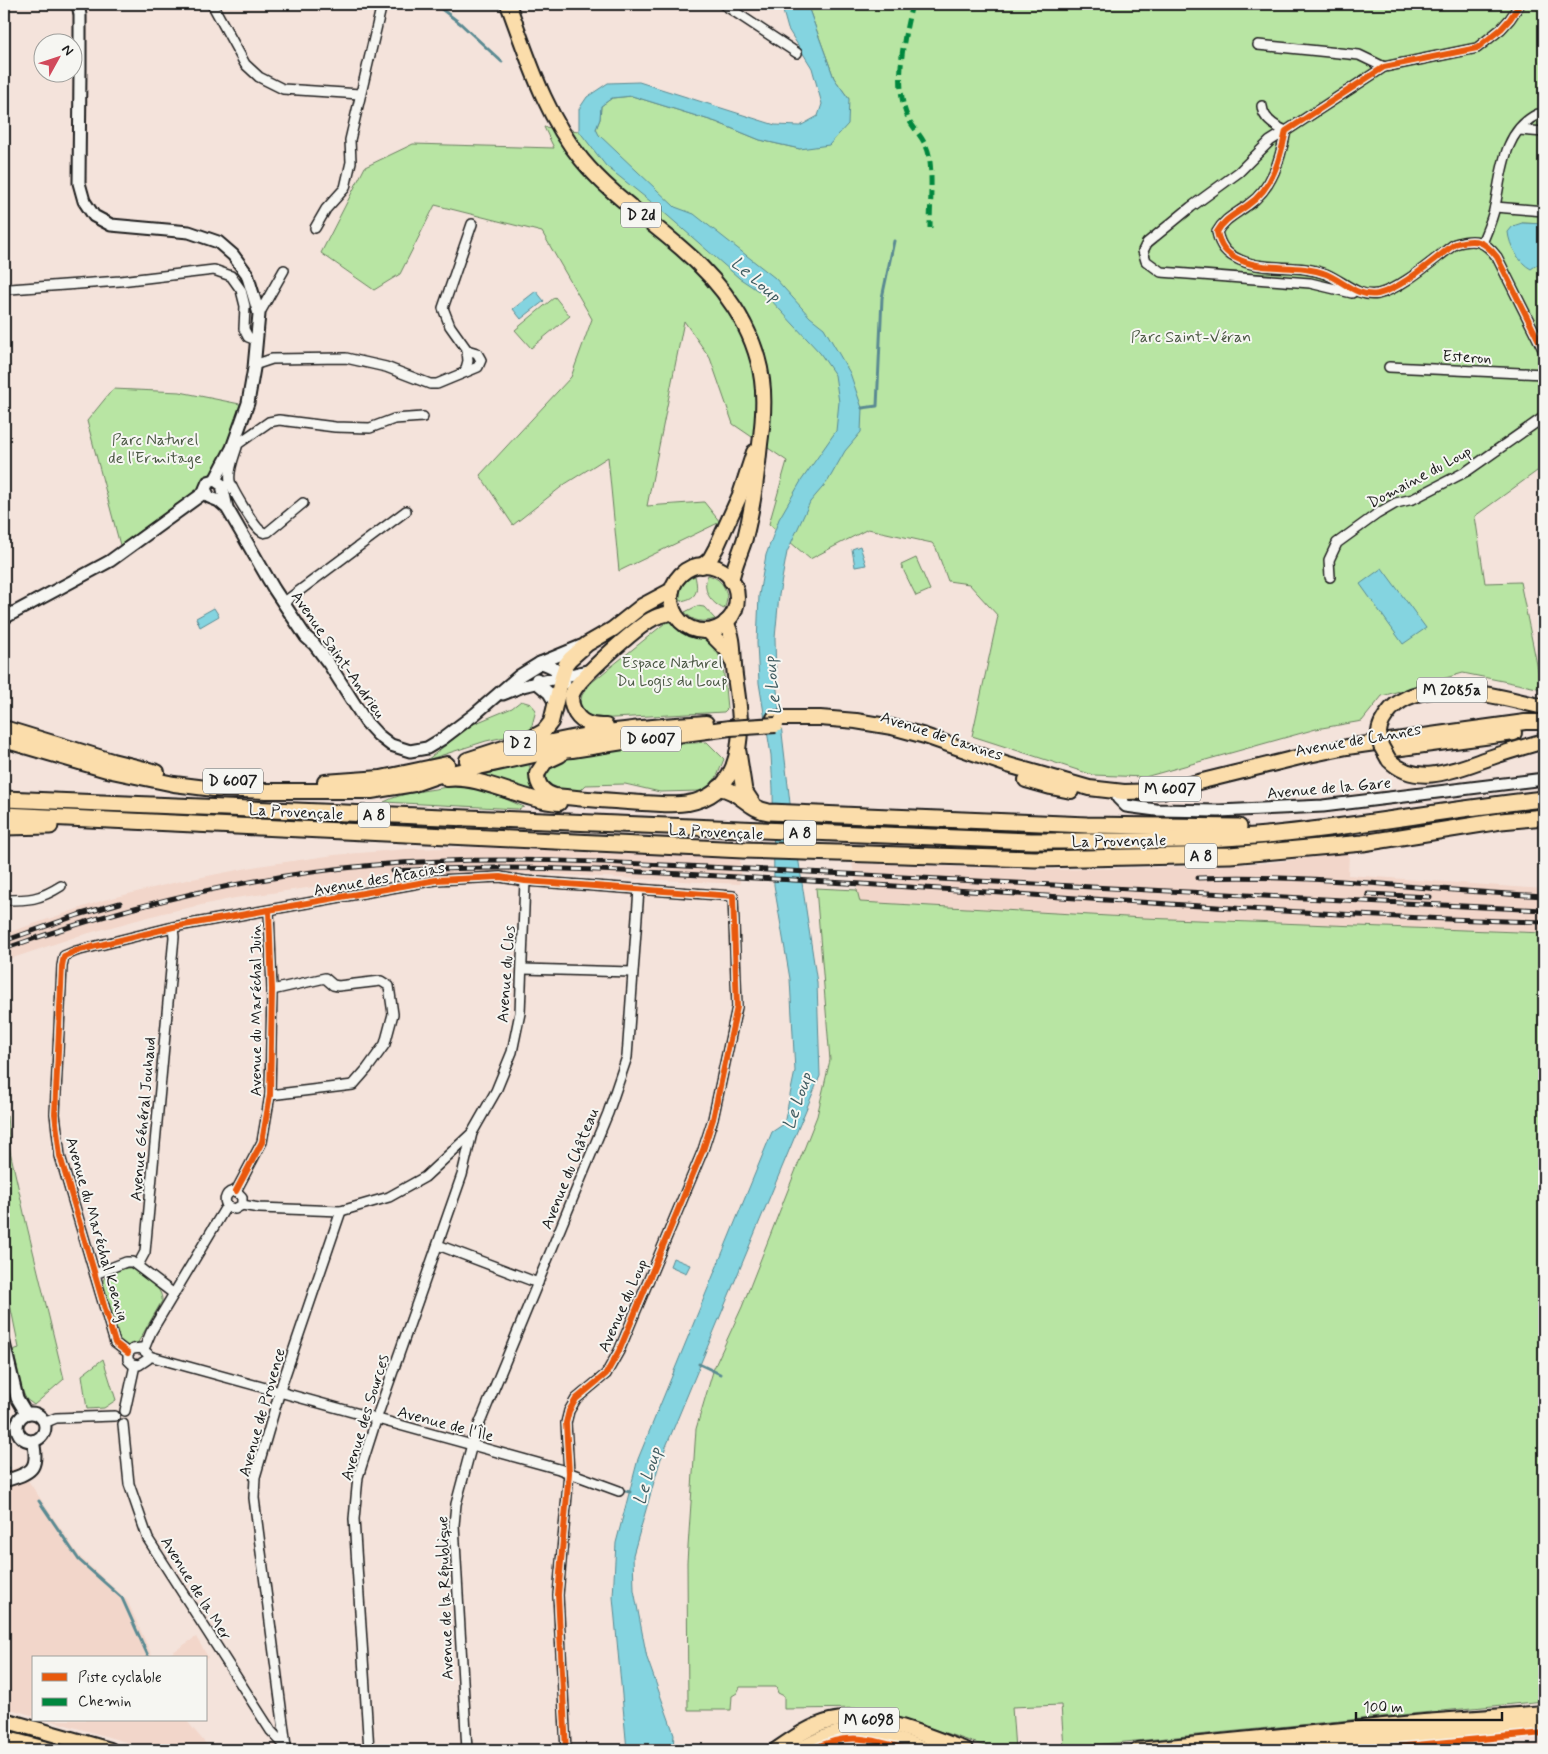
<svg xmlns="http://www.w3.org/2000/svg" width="1548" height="1754" viewBox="0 0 1548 1754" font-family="Mynerve,sans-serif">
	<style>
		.built { fill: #f2d6ca }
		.green { fill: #b8e5a3; stroke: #6a8060 }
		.water { fill: #84d4e0; stroke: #5a8a92 }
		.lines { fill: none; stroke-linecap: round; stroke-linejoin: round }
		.stream { stroke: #5a8a92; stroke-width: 3 }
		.street-casing { stroke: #1c1c1c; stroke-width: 12 }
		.secondary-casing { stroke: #1c1c1c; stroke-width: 15 }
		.primary-casing { stroke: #1c1c1c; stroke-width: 18 }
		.highway-casing { stroke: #1c1c1c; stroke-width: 19 }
		.street { stroke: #f6f6f2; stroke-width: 9 }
		.secondary { stroke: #f6f6f2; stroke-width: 11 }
		.primary { stroke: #fbddab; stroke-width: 14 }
		.highway { stroke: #fbddab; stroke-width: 15 }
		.rail-casing { stroke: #1c1c1c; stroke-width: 5 }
		.rail { stroke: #f6f6f2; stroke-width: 3; stroke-dasharray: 9; stroke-linecap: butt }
		.primary-bridge-casing { stroke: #1c1c1c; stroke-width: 18; stroke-linecap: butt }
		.primary-bridge { stroke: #fbddab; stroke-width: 14 }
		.quiet { stroke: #00873e; stroke-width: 5; stroke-dasharray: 10 5; stroke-linecap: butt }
		.cycleway-casing { stroke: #f6f6f2; stroke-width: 9 }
		.cycleway { stroke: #e8590c; stroke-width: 6 }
		.labels { text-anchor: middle; stroke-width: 4; stroke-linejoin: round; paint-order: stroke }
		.shield { fill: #f6f6f2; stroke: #5d5d5c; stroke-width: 1 }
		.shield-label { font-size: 15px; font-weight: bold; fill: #1c1c1c }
		.park-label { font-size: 16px; fill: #4b5844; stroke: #f6f6f2 }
		.street-label { font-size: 16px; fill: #1c1c1c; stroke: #f6f6f2 }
		.water-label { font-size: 18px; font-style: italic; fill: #405c61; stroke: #f6f6f2 }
	</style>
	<rect width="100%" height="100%" fill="#f4e3db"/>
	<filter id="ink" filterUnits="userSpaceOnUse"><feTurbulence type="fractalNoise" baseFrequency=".02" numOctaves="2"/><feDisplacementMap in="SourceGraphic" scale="10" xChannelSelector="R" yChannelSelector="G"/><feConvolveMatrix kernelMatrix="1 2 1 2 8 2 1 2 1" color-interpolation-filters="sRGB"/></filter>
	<g filter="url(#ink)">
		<g class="built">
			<path d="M487,847L740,857V884L522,873L430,874L371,879L235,898L163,913L78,936L4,961V934L104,900L177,882L258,866L334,855L409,849Z"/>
			<path d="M1349,853L1348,875L1544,889V933L1144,918L860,902L852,863L1042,870L1183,867L1266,863Z"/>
			<path d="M19,1467L80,1557L127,1600L153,1658H34V1716L4,1707V1472Z"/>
			<path d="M196,1637L208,1657L206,1659L164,1658Z"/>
			<path d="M49,1720H186L211,1750H154Z"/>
		</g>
		<g class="green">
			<path d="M807,4H1544V224L1522,223L1539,265L1544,260C1544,272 1545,285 1544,297C1543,308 1540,311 1544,324V466L1475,516L1485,583L1520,582L1542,689L1463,673L1382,696L1362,721L1316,729L1145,777L1093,775L972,736L998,616L969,584L948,581L936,548L932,543L868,529L810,559L769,524L787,461L733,424L710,358L684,321L647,506L704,502L720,522L619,571L608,457L565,484L513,525L480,475L571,377L592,319L542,232L435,205L400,274L374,290L321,253L365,167L413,144L554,148L544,127L579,131L598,135L596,129L600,119L601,106L612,98L632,96L716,122L760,140L800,149L849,99L834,78Z"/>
			<path d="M555,297L570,316L531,348L515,330Z"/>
			<path d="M113,389L180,392L240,404L230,439L213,474L204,480L195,491L120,545L87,421Z"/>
			<path d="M916,558L930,590L916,596L901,565Z"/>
			<path d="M708,575C724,579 731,595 724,609C711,603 701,590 708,575Z"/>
			<path d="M695,576C699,592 696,599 680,601C679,589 683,580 695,576Z"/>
			<path d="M697,606L704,607L715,619C703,623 693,622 685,612Z"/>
			<path d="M670,619C684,634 693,630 710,637L723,664L727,709L724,712L595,719L586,713L580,704L582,695L591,683Z"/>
			<path d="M521,701L531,704L536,710L531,729L524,733L486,741L427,760L471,725L512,708Z"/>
			<path d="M707,742L724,759L718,774L709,788L700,791L660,792L625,784L586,785L577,794L554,791L546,781L547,769L553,761L641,747Z"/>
			<path d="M530,763C529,776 530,784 539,794L486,778L487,774Z"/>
			<path d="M447,787L472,788L501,797L524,807L518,809L384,802C403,792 426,791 447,787Z"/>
			<path d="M816,888L857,890L860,902L1144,918L1544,933V1701L1064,1748L1061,1705L1012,1707L1015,1750H1002L982,1745L875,1710V1708L784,1709V1696L778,1693L776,1687H740L737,1693L732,1696L731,1710H688L687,1562L696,1429L714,1368L742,1307L817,1116L830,1060Z"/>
			<path d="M7,1116L10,1151L26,1222L64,1379L34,1405L26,1399L23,1392L13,1350L19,1348L4,1275V1118Z"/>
			<path d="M127,1268H132C142,1276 163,1286 162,1301L137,1344L127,1348L119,1343L102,1284C104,1272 117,1271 127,1268Z"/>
			<path d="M103,1359L116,1400L104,1408L87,1409L82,1375Z"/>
		</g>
		<g class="water">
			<path d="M781,4H807L834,78L849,99L848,124L829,145L800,149L760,140L716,122L632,96L612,98L601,106L600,119L596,129L599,135L675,207L694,214L775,278L810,317L824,328L850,373L862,408L861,432L845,451L828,481L810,502L787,552L779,595L775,638L776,681L790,803L817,983L820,1076L660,1461L633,1555L634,1590L647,1658L674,1734L673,1750H627L613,1597L616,1543L638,1459L772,1132L784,1124L795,1071L790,979L774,885L773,789L771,755L759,683L757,643L759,595L766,555L779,519L801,481L836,431L839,402L835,375L820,353L769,298L739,278L660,209L606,166L579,131V109L587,97L608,83L639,82L775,125L800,126L818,116L822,104L812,68L788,29Z"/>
			<path d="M1522,223L1544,224V260L1531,269C1519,263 1509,245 1508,232L1513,226Z"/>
			<path d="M536,291L544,301L521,319L513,309Z"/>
			<path d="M860,546L866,565L855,567L852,549Z"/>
			<path d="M1382,568L1426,628L1403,644L1360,584Z"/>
			<path d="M214,608L219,616L200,627L196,618Z"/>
			<path d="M673,1258L690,1265L686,1273L670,1266Z"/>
		</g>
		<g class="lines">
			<g class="stream">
				<path d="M435,4L461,24L502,62"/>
				<path d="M862,408L877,406L882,298L894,241"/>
				<path d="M699,1364L720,1374"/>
				<path d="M4,1465L9,1468"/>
				<path d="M621,1490L630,1492"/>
				<path d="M39,1501L79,1560L122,1598L149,1658"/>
			</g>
			<defs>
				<g id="street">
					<path d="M212,4L245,64L259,77L283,89L360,94"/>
					<path d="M723,4L797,53"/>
					<path d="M1520,4L1510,19L1501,29L1477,48L1384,67L1286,131C1280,159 1273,188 1248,205C1236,214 1224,219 1217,232C1220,246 1226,254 1240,260C1267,272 1298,263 1326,274C1343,281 1358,298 1378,294C1403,288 1434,259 1455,244C1475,238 1484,240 1497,257L1544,351"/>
					<path d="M1258,45L1359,55L1384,67"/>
					<path d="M1262,106C1263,119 1274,126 1286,131"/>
					<path d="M1519,130L1544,132"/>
					<path d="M1286,131L1270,141L1239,172L1191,207L1147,243L1143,251L1146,261L1161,272L1310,283L1352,293"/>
					<path d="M1495,207L1544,211"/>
					<path d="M315,228L326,209L345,188L351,162L350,140L382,4"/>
					<path d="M1482,243C1487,231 1493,218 1495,206C1502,172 1503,131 1538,114"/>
					<path d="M4,288L10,289L120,281L214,270L231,276L241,290L245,306L244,329L248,337L256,340"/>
					<path d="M259,314L284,270"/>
					<path d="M254,365L272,359L346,358L386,367L430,384H437L478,367L481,360L477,353L467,350"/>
					<path d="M1389,367L1544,374"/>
					<path d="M465,372L468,361L467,350L450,326L443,308L472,224"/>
					<path d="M237,447C234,457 228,470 230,481C231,488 255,528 261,531C264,533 264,533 268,532L303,503"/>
					<path d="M232,448L269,422L279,420L335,427L370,428L394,419L423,417"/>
					<path d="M1330,577L1329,560L1337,543L1377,514L1396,503L1413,499L1467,471L1544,417"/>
					<path d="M283,603L406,511"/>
					<path d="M4,900C29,900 39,900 61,886"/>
					<path d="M523,969L632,972"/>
					<path d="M270,1095L353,1085L367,1069L385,1044L393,1014L389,986L381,981L338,986L333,985L325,978L272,990"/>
					<path d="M236,1191L262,1142L270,1095L272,990L269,911"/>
					<path d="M242,1205L259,1208L341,1211L389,1197L425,1177L472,1133L496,1091L512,1052L520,1013L525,881"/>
					<path d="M228,1207L235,1209L242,1205V1197L236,1191"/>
					<path d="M228,1207C222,1199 227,1191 236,1191"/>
					<path d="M438,1245L538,1283"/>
					<path d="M138,1265L145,1252L174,937L173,927"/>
					<path d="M95,1274L126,1262H132L174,1294"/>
					<path d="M141,1348L148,1354V1359L139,1365L132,1364L128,1360V1353L133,1349Z"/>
					<path d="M144,1349L151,1332L224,1210L228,1207"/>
					<path d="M128,1353L115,1343L60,1156L55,1114L62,966L64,956L76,951L173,927L436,880L500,877L525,881L733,896L737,1007L713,1119L703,1150L619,1351L606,1374L576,1399L569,1411L566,1423L569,1473L558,1595L566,1750"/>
					<path d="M149,1356L559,1469L619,1491"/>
					<path d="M125,1411L135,1365"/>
					<path d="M44,1423L56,1418L115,1416"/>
					<path d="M123,1424L129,1484L148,1539L271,1731L287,1748"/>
					<path d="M286,1746L254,1498L255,1477L282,1384L341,1211"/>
					<path d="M369,1750L354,1519L358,1477L379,1411L462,1175L472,1133"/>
					<path d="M467,1750L454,1525L456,1504L474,1437L608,1113L627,1057L639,889"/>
				</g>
				<g id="secondary">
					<path d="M78,4L80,15V68L79,183L84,201L94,216L111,225L189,232L218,242L233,255L247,274L259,314L254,368L248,403L232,448L215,480"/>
					<path d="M227,508L219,501L209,497L205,489L208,482L215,480L222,485L227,508L274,589L306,637L314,644L329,664L366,722L378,735L391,745L410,751L427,748L442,739L475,714L519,676L540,663L581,646"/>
					<path d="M4,618L110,561L205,492"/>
					<path d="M540,663C553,666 560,671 565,683"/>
					<path d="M537,679V683L549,693L556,705"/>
					<path d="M503,694L523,686L591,670"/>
					<path d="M1118,798L1126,806L1156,810L1219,811L1323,806L1544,779"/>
					<path d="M4,1343L17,1398L26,1413"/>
					<circle cx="31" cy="1427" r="14"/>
					<path d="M4,1481C30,1473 40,1471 33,1441"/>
				</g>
				<g id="primary">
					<path d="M508,4C528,58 545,115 582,160C610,194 648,219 681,248C721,282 755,327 762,380C765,402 763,423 760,444C757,476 753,507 745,538C741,552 734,565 731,581"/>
					<circle cx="704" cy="598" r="33"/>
					<path d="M702,566L710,559L716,548L740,495L754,452"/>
					<path d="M708,631L727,650L733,663"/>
					<path d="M774,718H820L856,721L892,727L925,736L1008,765L1089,788L1124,792L1162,791L1304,756L1347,747L1438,734L1525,722H1544"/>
					<path d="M606,726C595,726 583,725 576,714C572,707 569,699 573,692C579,678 637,627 652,619C658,615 667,614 674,612"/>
					<path d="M4,728L112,761L157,772"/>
					<path d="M1379,733C1379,724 1385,716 1391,709C1426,673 1501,698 1544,707"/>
					<path d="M4,740L107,770L174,784L214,789L266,791H371L414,784L437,776L548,752L572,750L623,742L730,728"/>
					<path d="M527,748C588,732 643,727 706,723"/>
					<path d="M1394,749L1514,733"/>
					<path d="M560,755L545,762L537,774C537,786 544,793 555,796C584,799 613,801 642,803C657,803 673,806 688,803C736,795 743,747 739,707C738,694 735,680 734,666C733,650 734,637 726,622"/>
					<path d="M467,760L528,740L544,731L551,722L562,677L566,664L570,659L587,644L613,629L642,606L672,590"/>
					<path d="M1389,760C1418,789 1459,768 1492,757C1509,751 1527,746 1544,741"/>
					<path d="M447,779C482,775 522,801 559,803"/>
					<path d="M1026,780L1051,787L1071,791"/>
					<path d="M325,782L381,778L447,764"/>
					<path d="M4,1720L110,1750"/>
					<path d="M4,1738L50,1750"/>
					<path d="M776,1750C792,1739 810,1726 830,1721C873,1710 925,1736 966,1750"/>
					<path d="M800,1750C850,1719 875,1732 926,1750"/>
					<path d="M1138,1750L1424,1722L1544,1713"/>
					<path d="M1252,1750L1381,1737L1544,1724"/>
				</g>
				<g id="highway">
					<path d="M738,752L744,791L752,803"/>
					<path d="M719,788C739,789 749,810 769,812L1087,825L1239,827"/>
					<path d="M4,799L1031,841C1105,841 1180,842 1255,836C1352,828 1447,809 1544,799"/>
					<path d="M4,815L743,850L1035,859L1230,855L1363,843L1501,821L1544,817"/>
					<path d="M4,827L50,826"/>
				</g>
			</defs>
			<use href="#street" class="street-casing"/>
			<use href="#secondary" class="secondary-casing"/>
			<use href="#primary" class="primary-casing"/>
			<use href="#highway" class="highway-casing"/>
			<use href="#street" class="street"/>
			<use href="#secondary" class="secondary"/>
			<use href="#primary" class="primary"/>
			<use href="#highway" class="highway"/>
			<defs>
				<g id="rail">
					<path d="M393,871C526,863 660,873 793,880C1043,894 1293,916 1544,922"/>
					<path d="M1198,878C1314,873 1429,891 1544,896"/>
					<path d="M1368,894L1430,897"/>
					<path d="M4,941L78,915L120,903"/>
					<path d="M4,949C124,906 248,876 375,865C471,857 568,860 664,865C750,869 835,873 921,878C1129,889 1336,900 1544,910"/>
				</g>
			</defs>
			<use href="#rail" class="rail-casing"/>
			<use href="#rail" class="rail"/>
			<defs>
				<g id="primary-bridge">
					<path d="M730,728L776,725"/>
					<path d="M1379,733L1381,746L1389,760"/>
				</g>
			</defs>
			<use href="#primary-bridge" class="primary-bridge-casing"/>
			<use href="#primary-bridge" class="primary-bridge"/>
			<path class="quiet" d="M912,4C904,37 893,86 908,118C914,130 926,140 929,155C933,178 930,204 930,228"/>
			<defs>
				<g id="cycleway">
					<path d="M1520,4L1510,19L1501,29L1477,48L1384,67L1286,131C1280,159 1273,188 1248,205C1236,214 1224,219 1217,232C1220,246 1226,254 1240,260C1267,272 1298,263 1326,274C1343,281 1358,298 1378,294C1403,288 1434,259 1455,244C1475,238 1484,240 1497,257L1544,351"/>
					<path d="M236,1191L262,1142L270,1095L272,990L269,911"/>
					<path d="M128,1353L115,1343L60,1156L55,1114L62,966L64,956L76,951L173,927L436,880L500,877L525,881L733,896L737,1007L713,1119L703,1150L619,1351L606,1374L576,1399L569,1411L566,1423L569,1473L558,1595L566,1750"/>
					<path d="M812,1750C845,1731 874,1739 908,1750"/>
					<path d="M1363,1750L1544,1733"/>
				</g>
			</defs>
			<use href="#cycleway" class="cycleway-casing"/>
			<use href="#cycleway" class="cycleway"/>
		</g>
	</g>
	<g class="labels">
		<g class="shield">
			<rect x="621" y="202.5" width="40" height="25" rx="4"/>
			<rect x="1417" y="677.5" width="70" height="25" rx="4"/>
			<rect x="621" y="726.5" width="60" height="25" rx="4"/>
			<rect x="504" y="730.5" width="32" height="25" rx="4"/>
			<rect x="203" y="768.5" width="60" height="25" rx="4"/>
			<rect x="1139" y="776.5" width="62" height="25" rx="4"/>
			<rect x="358" y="802.5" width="32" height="25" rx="4"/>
			<rect x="784" y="820.5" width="32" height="25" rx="4"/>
			<rect x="1185" y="843.5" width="32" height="25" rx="4"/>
			<rect x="839" y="1707.5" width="60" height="25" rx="4"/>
		</g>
		<g class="shield-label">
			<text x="641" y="220">D 2d</text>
			<text x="1452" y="695">M 2085a</text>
			<text x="651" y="744">D 6007</text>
			<text x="520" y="748">D 2</text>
			<text x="233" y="786">D 6007</text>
			<text x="1170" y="794">M 6007</text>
			<text x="374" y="820">A 8</text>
			<text x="800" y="838">A 8</text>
			<text x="1201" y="861">A 8</text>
			<text x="869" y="1725">M 6098</text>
		</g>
		<g class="park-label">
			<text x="1191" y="342">Parc Saint-Véran</text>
			<text x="155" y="445">Parc Naturel<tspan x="155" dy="18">de l'Ermitage</tspan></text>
			<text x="672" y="668">Espace Naturel<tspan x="672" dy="18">Du Logis du Loup</tspan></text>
		</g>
		<g class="street-label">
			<text transform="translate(1467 356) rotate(3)" y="6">Esteron</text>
			<text transform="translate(1419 476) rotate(-28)" y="6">Domaine du Loup</text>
			<text transform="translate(339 654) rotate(55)" y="6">Avenue Saint-Andrieu</text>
			<text transform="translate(942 735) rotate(18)" y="6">Avenue de Cannes</text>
			<text transform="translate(1358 739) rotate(-10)" y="6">Avenue de Cannes</text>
			<text transform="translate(1329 787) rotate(-5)" y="6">Avenue de la Gare</text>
			<text transform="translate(296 811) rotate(3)" y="6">La Provençale</text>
			<text transform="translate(716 831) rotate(3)" y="6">La Provençale</text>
			<text transform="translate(1119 840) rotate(-1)" y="6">La Provençale</text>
			<text transform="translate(379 878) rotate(-10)" y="6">Avenue des Acacias</text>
			<text transform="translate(505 974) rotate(-86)" y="6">Avenue du Clos</text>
			<text transform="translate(255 1010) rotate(-90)" y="6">Avenue du Maréchal Juin</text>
			<text transform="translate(142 1119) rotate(-85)" y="6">Avenue Général Jouhaud</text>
			<text transform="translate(569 1168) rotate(-68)" y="6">Avenue du Château</text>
			<text transform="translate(98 1229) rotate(74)" y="6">Avenue du Maréchal Koenig</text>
			<text transform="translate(622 1305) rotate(-66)" y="6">Avenue du Loup</text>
			<text transform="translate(261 1412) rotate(-74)" y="6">Avenue de Provence</text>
			<text transform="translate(364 1417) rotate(-73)" y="6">Avenue des Sources</text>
			<text transform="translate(446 1423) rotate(15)" y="6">Avenue de l'Île</text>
			<text transform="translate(197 1588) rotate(58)" y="6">Avenue de la Mer</text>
			<text transform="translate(444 1598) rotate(-92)" y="6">Avenue de la République</text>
		</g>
		<g class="water-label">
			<text transform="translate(756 279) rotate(41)" y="6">Le Loup</text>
			<text transform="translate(772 686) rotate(-96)" y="6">Le Loup</text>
			<text transform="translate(797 1101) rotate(-71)" y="6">Le Loup</text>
			<text transform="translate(647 1476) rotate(-73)" y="6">Le Loup</text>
		</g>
	</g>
	<rect width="1548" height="1754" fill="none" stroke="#f6f6f2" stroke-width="20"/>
	<rect x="10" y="10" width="1528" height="1734" fill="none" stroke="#1c1c1c" stroke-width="2" filter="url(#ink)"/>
	<rect x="32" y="1656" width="175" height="65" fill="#f6f6f2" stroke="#9f9f9c"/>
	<rect x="42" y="1673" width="25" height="8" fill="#e8590c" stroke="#9f9f9c"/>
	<text x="78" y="1682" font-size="15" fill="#1c1c1c">Piste cyclable</text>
	<rect x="42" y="1698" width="25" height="8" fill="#00873e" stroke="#9f9f9c"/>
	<text x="78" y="1706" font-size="15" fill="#1c1c1c">Chemin</text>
	<g transform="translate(58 58) rotate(50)"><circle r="24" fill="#f6f6f2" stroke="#9f9f9c"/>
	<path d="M0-4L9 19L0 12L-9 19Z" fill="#d1495b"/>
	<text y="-8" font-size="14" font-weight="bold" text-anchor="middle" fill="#1c1c1c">N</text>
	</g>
	<path d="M1356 1712v8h146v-8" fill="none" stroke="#1c1c1c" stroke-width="2.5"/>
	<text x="1363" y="1712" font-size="15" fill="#1c1c1c" stroke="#f6f6f2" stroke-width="4" paint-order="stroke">100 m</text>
</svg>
